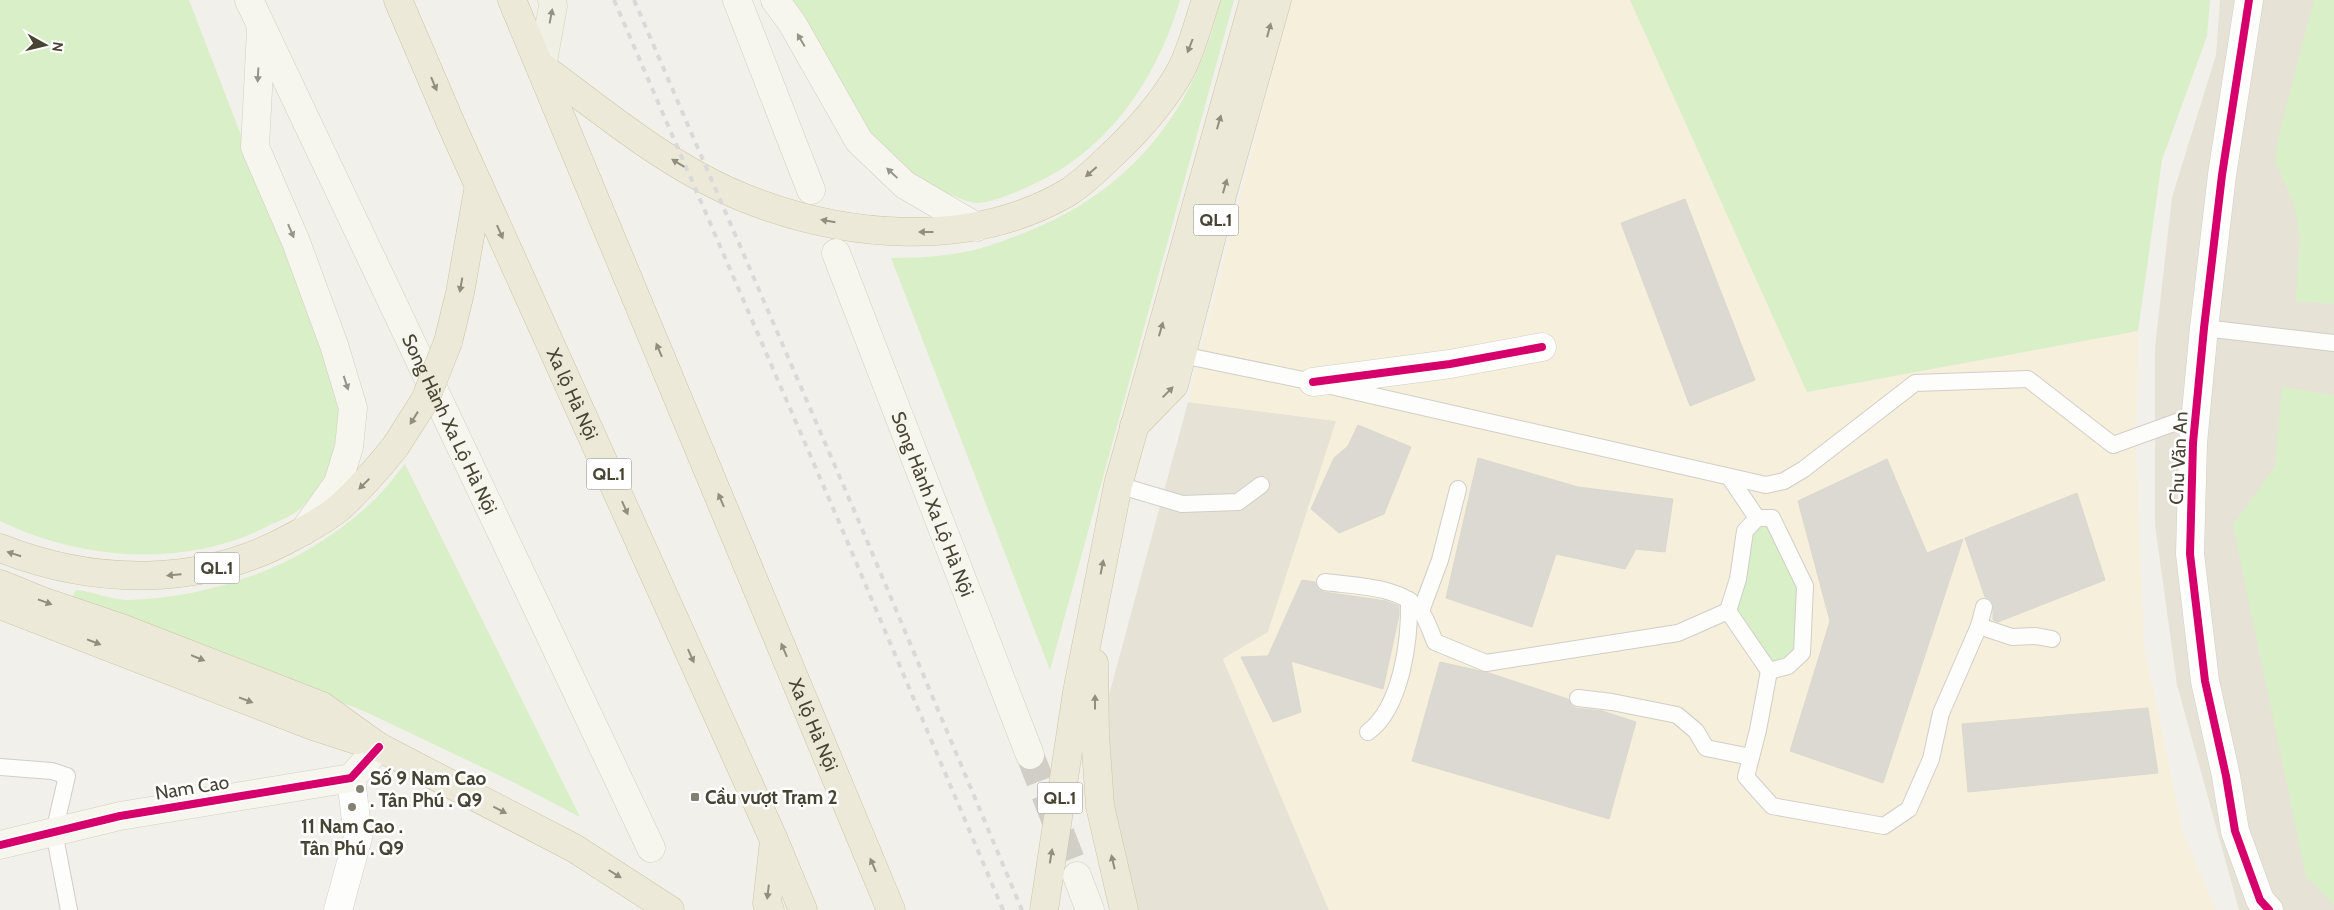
<svg xmlns="http://www.w3.org/2000/svg" width="2334" height="910" viewBox="0 0 2334 910" font-family="Cabin,sans-serif">
	<style>
		.residential { fill: #e6e3d6 }
		.commercial { fill: #f6efdb }
		.green { fill: #d8efc7 }
		.building { fill: #dbd9d2; stroke: #dad8cf }
		.lines { fill: none; stroke-linecap: round; stroke-linejoin: round }
		.secondary-tunnel { stroke: #d0cec6; stroke-width: 28; stroke-dasharray: 28 14; stroke-linecap: butt }
		.lane-casing { stroke: #d0cec7; stroke-width: 18 }
		.street-casing { stroke: #d0cec7; stroke-width: 29 }
		.secondary-casing { stroke: #d1cfc0; stroke-width: 29 }
		.primary-casing { stroke: #d6d1b5; stroke-width: 29 }
		.highway-casing { stroke: #cdc4a2; stroke-width: 29 }
		.lane { stroke: #fdfdfc; stroke-width: 16 }
		.street { stroke: #fdfdfc; stroke-width: 28 }
		.secondary { stroke: #f7f6ee; stroke-width: 28 }
		.primary { stroke: #f1f0e4; stroke-width: 28 }
		.highway { stroke: #ece9d9; stroke-width: 28 }
		.rail { stroke: #d9d9d8; stroke-width: 4; stroke-dasharray: 6 6; stroke-linecap: butt }
		.highway-bridge-casing { stroke: #cdc4a2; stroke-width: 29; stroke-linecap: butt }
		.highway-bridge { stroke: #ece9d9; stroke-width: 28 }
		.cycleway-casing { stroke: #fff; stroke-width: 11 }
		.cycleway { stroke: #d6006c; stroke-width: 8 }
		.oneway { fill: #949183 }
		.oneway2 { fill: #928e7e }
		.oneway3 { fill: #979488 }
		.poi-dot { fill: #848074; stroke: #fff; stroke-width: 2 }
		.labels { text-anchor: middle; stroke-width: 5; stroke-linejoin: round; paint-order: stroke }
		.shield { fill: #fff; stroke: #7f7c71; stroke-width: 1 }
		.shield-label { font-size: 18px; font-weight: bold; fill: #484434 }
		.street-label { font-size: 19px; fill: #484434; stroke: #fff }
		.poi-label { font-size: 19px; font-weight: bold; fill: #484434; stroke: #fff; text-anchor: start }
	</style>
	<rect width="100%" height="100%" fill="#f2f0ea"/>
	<g class="residential">
		<path d="M2220,0H2334V910H2239L2177,685L2155,525V347L2172,197L2216,55Z"/>
		<path d="M1188,402L1337,421L1268,632L1223,659L1329,910H1134L1098,736Z"/>
	</g>
	<path class="commercial" d="M1291,0H1630L1807,392L2138,331L2136,451L2144,646L2183,833L2216,910H1329L1223,659L1268,632L1336,421L1188,402Z"/>
	<g class="green">
		<path d="M0,0H189L350,418C337,450 326,484 301,508C293,516 278,521 268,526C186,569 81,560 0,521Z"/>
		<path d="M792,0H1180C1156,82 1105,155 1025,188C1011,194 993,202 978,203C965,203 927,184 915,177C904,169 890,157 881,147C871,136 864,121 857,109C838,79 819,49 801,19Z"/>
		<path d="M1220,0H1234L1050,670L891,258C913,258 936,257 959,253C981,250 1003,241 1024,233C1130,192 1196,111 1220,0Z"/>
		<path d="M1630,0H2210L2207,36L2162,160L2138,331L1807,392Z"/>
		<path d="M2314,0H2334V304L2296,301L2300,239L2294,203L2275,162L2279,134Z"/>
		<path d="M2282,387L2334,395V905L2306,876L2233,525L2275,466Z"/>
		<path d="M405,464L580,817L515,783L366,712L72,597L76,590C93,591 110,600 128,600C216,598 309,563 373,501C385,490 395,476 405,464Z"/>
		<path d="M1773,517L1799,586L1797,649L1787,660L1772,665L1733,612L1748,532Z"/>
	</g>
	<g class="building">
		<path d="M1685,199L1755,380L1690,406L1621,223Z"/>
		<path d="M1358,425L1411,447L1384,514L1339,533L1311,509L1334,458L1348,446Z"/>
		<path d="M1478,458L1578,487L1673,499L1665,552L1636,549L1625,569L1556,554L1532,627L1446,598Z"/>
		<path d="M1887,459L1927,553L1963,539L1883,783L1790,751L1830,621L1798,501Z"/>
		<path d="M2077,493L2105,580L1998,622L1993,620V604L1991,600L1985,597L1965,538Z"/>
		<path d="M1302,580L1315,582L1319,590L1324,592L1386,601L1399,606V615L1383,689L1291,661L1301,712L1273,722L1241,657L1268,656Z"/>
		<path d="M1440,662L1489,673L1568,699L1572,706L1576,708L1602,711L1636,722L1609,819L1412,761Z"/>
		<path d="M2148,708L2158,773L1968,792L1962,724Z"/>
	</g>
	<g class="lines">
		<path class="secondary-tunnel" d="M1030,755L1077,876"/>
		<defs>
			<g id="lane">
				<path d="M2204,328L2334,343"/>
				<path d="M1182,355L1313,382L1766,485L1784,481L1804,469L1915,383L2028,379L2113,445L2196,415"/>
				<path d="M1730,478L1757,518"/>
				<path d="M1118,485L1182,504L1238,502L1261,485"/>
				<path d="M1325,582C1354,586 1401,586 1420,610C1427,619 1431,633 1435,642L1486,663L1678,633L1728,611L1769,671L1788,666L1802,653L1805,586L1772,518H1757L1745,531L1738,579L1728,611"/>
				<path d="M1421,611L1440,560L1458,489"/>
				<path d="M1979,626L1984,607"/>
				<path d="M1769,671L1758,730L1746,777L1772,806L1884,826L1909,809L1931,759L1941,713L1979,626L2012,637L2036,636L2052,639"/>
				<path d="M1578,698L1612,702L1677,715L1696,731L1706,748L1751,757"/>
				<path d="M1368,732C1402,707 1410,639 1409,600"/>
				<path d="M0,767L52,771L67,776L54,832L69,910"/>
			</g>
			<g id="street">
				<path d="M2249,0L2222,175L2204,328L2193,443L2190,554L2205,681L2226,776L2235,831L2260,900L2269,910"/>
				<path d="M1313,382L1450,364L1542,347"/>
				<path d="M338,910L358,837L351,778"/>
			</g>
			<g id="secondary">
				<path id="s1" d="M249,0L651,848"/>
				<path d="M737,0L811,190"/>
				<path d="M775,0L792,23L859,141L905,185L977,227"/>
				<path d="M261,31L255,147L296,242L334,345L353,408L349,447L338,483L304,531"/>
				<path id="s2" d="M836,253L1030,755"/>
				<path d="M0,845L120,816L351,778L379,747"/>
				<path d="M1077,876L1090,910"/>
			</g>
			<path id="primary" d="M542,67L553,6L552,0"/>
			<g id="highway">
				<path id="s3" d="M398,0L452,126L774,840L803,910"/>
				<path id="s4" d="M512,0L891,910"/>
				<path d="M542,67C605,113 668,167 742,197C843,238 969,250 1067,193C1085,182 1102,164 1117,150C1141,127 1165,99 1181,70C1192,49 1198,23 1206,0"/>
				<path d="M448,342L460,293L479,185"/>
				<path d="M1134,426L1174,385L1223,192L1277,0"/>
				<path d="M0,548C96,586 203,587 294,536C309,528 326,519 339,508C360,489 378,468 395,447"/>
				<path d="M0,584L42,601L124,629L322,706L379,747L574,848L670,910"/>
				<path d="M0,605L313,726L356,740"/>
				<path d="M1094,663L1095,735L1100,806L1124,910"/>
				<path d="M770,910L767,903L774,841"/>
				<path d="M1044,910L1077,692L1118,485L1254,0"/>
			</g>
		</defs>
		<use href="#lane" class="lane-casing"/>
		<use href="#street" class="street-casing"/>
		<use href="#secondary" class="secondary-casing"/>
		<use href="#primary" class="primary-casing"/>
		<use href="#highway" class="highway-casing"/>
		<use href="#lane" class="lane"/>
		<use href="#street" class="street"/>
		<use href="#secondary" class="secondary"/>
		<use href="#primary" class="primary"/>
		<use href="#highway" class="highway"/>
		<g class="rail">
			<path d="M614,0L842,529L1003,910"/>
			<path d="M634,0L860,524L1022,910"/>
		</g>
		<defs>
			<path id="highway-bridge" d="M395,447L425,400L448,342"/>
		</defs>
		<use href="#highway-bridge" class="highway-bridge-casing"/>
		<use href="#highway-bridge" class="highway-bridge"/>
		<defs>
			<g id="cycleway">
				<path d="M2249,0L2222,175L2204,328L2193,443L2190,554L2205,681L2226,776L2235,831L2260,900L2269,910"/>
				<path d="M1313,382L1450,364L1542,347"/>
				<path d="M0,845L120,816L351,778L379,747"/>
			</g>
		</defs>
		<use href="#cycleway" class="cycleway-casing"/>
		<use href="#cycleway" class="cycleway"/>
	</g>
	<defs><path id="oneway-solid" d="M-6-.8H1V-3.2L6.5 0L1 3.2V.8H-6Z" transform="scale(1.25)"/></defs>
	<use class="oneway" href="#oneway-solid" transform="translate(551 16) rotate(-79)"/>
	<g class="oneway2">
		<use href="#oneway-solid" transform="translate(1269 30) rotate(-75)"/>
		<use href="#oneway-solid" transform="translate(1190 46) rotate(111)"/>
		<use href="#oneway-solid" transform="translate(434 84) rotate(67)"/>
		<use href="#oneway-solid" transform="translate(1219 122) rotate(-74)"/>
		<use href="#oneway-solid" transform="translate(678 163) rotate(-149)"/>
		<use href="#oneway-solid" transform="translate(1091 172) rotate(139)"/>
		<use href="#oneway-solid" transform="translate(1225 186) rotate(-74)"/>
		<use href="#oneway-solid" transform="translate(828 221) rotate(-170)"/>
		<use href="#oneway-solid" transform="translate(500 232) rotate(66)"/>
		<use href="#oneway-solid" transform="translate(926 232) rotate(-180)"/>
		<use href="#oneway-solid" transform="translate(461 285) rotate(100)"/>
		<use href="#oneway-solid" transform="translate(1161 329) rotate(-74)"/>
		<use href="#oneway-solid" transform="translate(659 350) rotate(-113)"/>
		<use href="#oneway-solid" transform="translate(1168 392) rotate(-45)"/>
		<use href="#oneway-solid" transform="translate(414 418) rotate(122)"/>
		<use href="#oneway-solid" transform="translate(364 484) rotate(135)"/>
		<use href="#oneway-solid" transform="translate(721 500) rotate(-113)"/>
		<use href="#oneway-solid" transform="translate(625 508) rotate(66)"/>
		<use href="#oneway-solid" transform="translate(14 554) rotate(-162)"/>
		<use href="#oneway-solid" transform="translate(1102 567) rotate(-79)"/>
		<use href="#oneway-solid" transform="translate(174 575) rotate(175)"/>
		<use href="#oneway-solid" transform="translate(45 602) rotate(20)"/>
		<use href="#oneway-solid" transform="translate(94 642) rotate(21)"/>
		<use href="#oneway-solid" transform="translate(784 650) rotate(-113)"/>
		<use href="#oneway-solid" transform="translate(691 656) rotate(66)"/>
		<use href="#oneway-solid" transform="translate(198 658) rotate(22)"/>
		<use href="#oneway-solid" transform="translate(246 700) rotate(21)"/>
		<use href="#oneway-solid" transform="translate(1095 702) rotate(-90)"/>
		<use href="#oneway-solid" transform="translate(500 810) rotate(27)"/>
		<use href="#oneway-solid" transform="translate(1051 856) rotate(-81)"/>
		<use href="#oneway-solid" transform="translate(1113 862) rotate(-103)"/>
		<use href="#oneway-solid" transform="translate(873 865) rotate(-113)"/>
		<use href="#oneway-solid" transform="translate(615 874) rotate(32)"/>
		<use href="#oneway-solid" transform="translate(768 892) rotate(97)"/>
	</g>
	<g class="oneway3">
		<use href="#oneway-solid" transform="translate(801 40) rotate(-120)"/>
		<use href="#oneway-solid" transform="translate(258 75) rotate(93)"/>
		<use href="#oneway-solid" transform="translate(892 173) rotate(-137)"/>
		<use href="#oneway-solid" transform="translate(291 231) rotate(67)"/>
		<use href="#oneway-solid" transform="translate(346 383) rotate(72)"/>
	</g>
	<g class="poi-dot">
		<circle cx="360" cy="789" r="5"/>
		<rect x="690" y="792" width="10" height="10" rx="2.5"/>
		<circle cx="352" cy="807" r="5"/>
	</g>
	<g class="labels">
		<g class="shield">
			<rect x="1193.5" y="204.5" width="45" height="31" rx="4"/>
			<rect x="586.5" y="458.5" width="45" height="31" rx="4"/>
			<rect x="194.5" y="552.5" width="45" height="31" rx="4"/>
			<rect x="1037.5" y="782.5" width="45" height="31" rx="4"/>
		</g>
		<g class="shield-label">
			<text x="1216" y="226">QL.1</text>
			<text x="609" y="480">QL.1</text>
			<text x="217" y="574">QL.1</text>
			<text x="1060" y="804">QL.1</text>
		</g>
		<g class="street-label">
			<text dy="7" stroke="none"><textPath href="#s3" startOffset="431">Xa lộ Hà Nội</textPath></text>
			<text dy="7" stroke="none"><textPath href="#s1" startOffset="469">Song Hành Xa Lộ Hà Nội</textPath></text>
			<text transform="translate(2178 458) rotate(-87)" y="7">Chu Văn An</text>
			<text dy="7" stroke="none"><textPath href="#s2" startOffset="269">Song Hành Xa Lộ Hà Nội</textPath></text>
			<text dy="7" stroke="none"><textPath href="#s4" startOffset="785">Xa lộ Hà Nội</textPath></text>
			<text transform="translate(192 787) rotate(-9)" y="7">Nam Cao</text>
		</g>
		<g class="poi-label">
			<text x="370" y="785">Số 9 Nam Cao<tspan x="370" dy="22">. Tân Phú . Q9</tspan></text>
			<text x="705" y="804">Cầu vượt Trạm 2</text>
			<text x="352" y="833" text-anchor="middle">11 Nam Cao .<tspan x="352" dy="22">Tân Phú . Q9</tspan></text>
		</g>
	</g>
	<g transform="translate(45 45) rotate(98)" stroke="#ffffff" stroke-width="4" paint-order="stroke">
	<path d="M0-4L9 19L0 12L-9 19Z" fill="#484434"/>
	<text y="-8" font-size="14" font-weight="bold" text-anchor="middle" fill="#484434">N</text>
	</g>
</svg>
